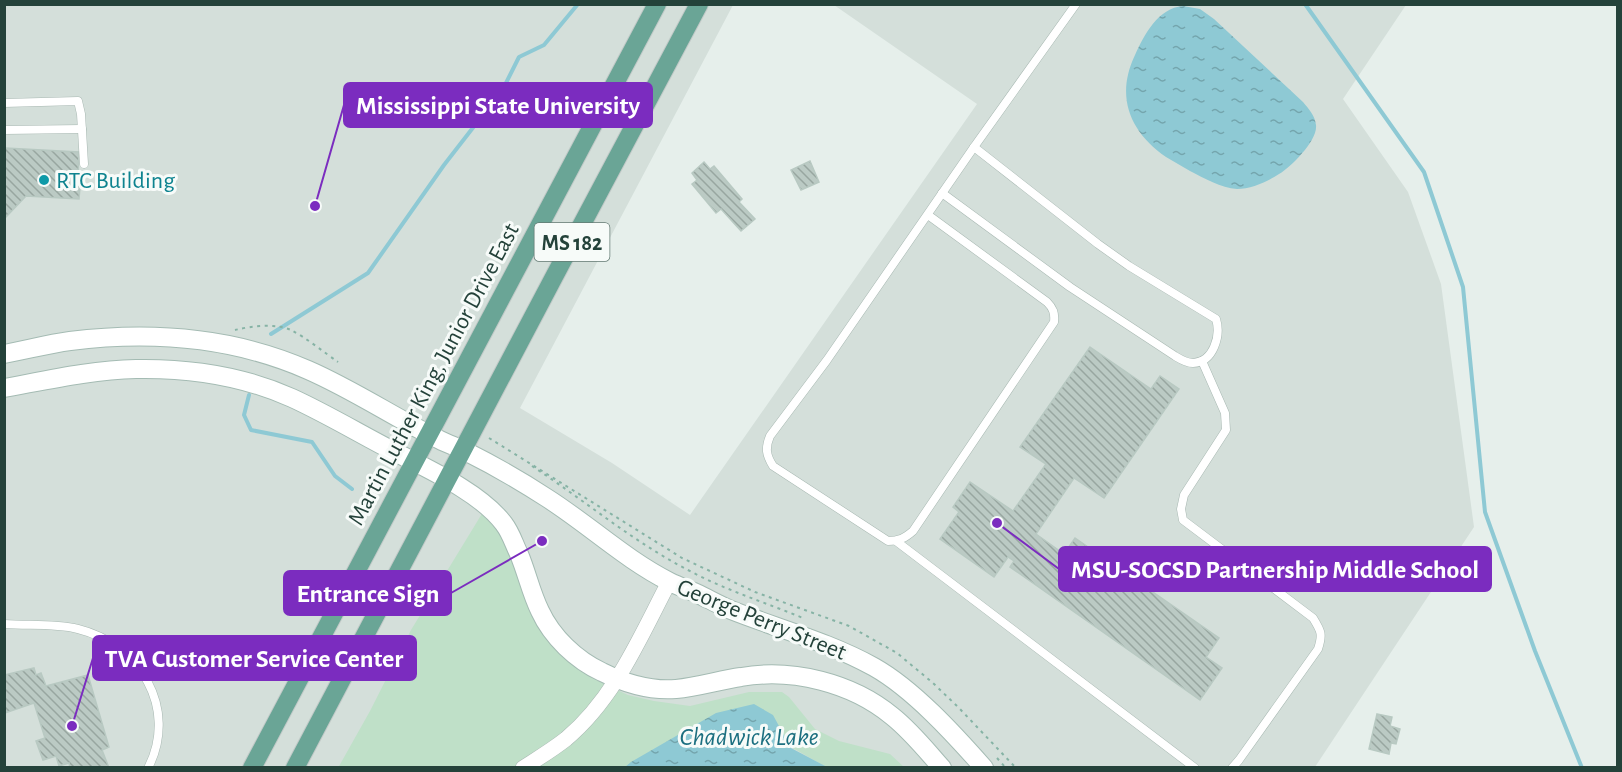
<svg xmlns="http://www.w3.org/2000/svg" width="1622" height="772" viewBox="0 0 1622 772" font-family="'Alegreya Sans',sans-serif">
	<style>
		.built { fill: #d4dfda }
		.green { fill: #bfe0c8 }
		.water { fill: url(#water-ripples) }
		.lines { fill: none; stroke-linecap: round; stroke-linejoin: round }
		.stream { stroke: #8ec9d4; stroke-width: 4 }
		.building { fill: url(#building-back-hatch); stroke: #b8c9c2; stroke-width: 1.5 }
		.lane-casing { stroke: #a8b8b2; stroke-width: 9 }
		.street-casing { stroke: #a8b8b2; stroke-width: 16 }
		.secondary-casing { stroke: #a4bbb3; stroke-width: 20 }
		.primary-casing { stroke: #c2cac8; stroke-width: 20 }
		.path { stroke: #86b3a5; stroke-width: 2; stroke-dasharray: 3 4.5; stroke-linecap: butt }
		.lane { stroke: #fff; stroke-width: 8 }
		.street { stroke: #fff; stroke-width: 15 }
		.secondary { stroke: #fff; stroke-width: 18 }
		.primary { stroke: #6aa596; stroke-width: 18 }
		.culture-dot { fill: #0f9aa8; stroke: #f7fbf9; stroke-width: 2 }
		.labels { text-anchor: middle; stroke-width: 6; stroke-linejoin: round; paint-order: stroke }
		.shield { fill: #f7fbf9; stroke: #637a73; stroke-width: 1.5 }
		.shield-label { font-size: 22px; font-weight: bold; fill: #24423a }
		.culture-label { font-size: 24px; fill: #0d838f; stroke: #f7fbf9; text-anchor: start }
		.street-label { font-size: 24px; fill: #24423a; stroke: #f7fbf9 }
		.water-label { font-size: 26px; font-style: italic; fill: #1c6f80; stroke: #f7fbf9 }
		.leader { fill: none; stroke: #7b2cbf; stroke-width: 2 }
		.callout-dot { fill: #7b2cbf; stroke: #f7fbf9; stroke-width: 2 }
		.callout { fill: #7b2cbf; stroke: #7b2cbf; stroke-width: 2 }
		.callout-label { font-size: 26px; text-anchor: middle; font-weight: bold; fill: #fff }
	</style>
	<defs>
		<pattern id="water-ripples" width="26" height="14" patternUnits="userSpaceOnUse" patternTransform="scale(1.5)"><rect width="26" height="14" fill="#8ec9d4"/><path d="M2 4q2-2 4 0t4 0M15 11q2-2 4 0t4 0" fill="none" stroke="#74a5ad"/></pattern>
		<pattern id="building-back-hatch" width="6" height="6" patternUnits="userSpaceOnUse" patternTransform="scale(1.5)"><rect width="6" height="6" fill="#bbcac4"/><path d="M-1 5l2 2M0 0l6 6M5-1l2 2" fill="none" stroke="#98a6a0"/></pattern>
	</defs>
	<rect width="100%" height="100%" fill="#e6efeb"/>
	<path class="built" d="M4,5H733L520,408L612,463L690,515L977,104L834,5H1406L1343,99L1408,192L1441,284L1474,527L1315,767H5Z"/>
	<path class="green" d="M483,512L500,534L567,659L592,678L628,695L654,701L690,706L749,692H782L789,697L815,729L839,741L890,754L904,767H826L791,747L782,733L629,767L338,768L370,711L411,630Z"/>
	<g class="water">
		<path d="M1183,6L1200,9L1214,19L1303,102C1309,109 1315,116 1316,125C1318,140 1291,167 1279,174C1267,182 1251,189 1237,189C1221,188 1204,178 1190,171C1182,166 1174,162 1166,157C1130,132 1115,97 1135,55C1144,35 1158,8 1183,6Z"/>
		<path d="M754,704L773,715L791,748L827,767H625L631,762L716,713Z"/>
	</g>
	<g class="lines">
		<g class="stream">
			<path d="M1305,4L1424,172L1463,287L1485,512L1535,651L1582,768"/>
			<path d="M271,334L368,273L444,165L503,89L519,57L544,45L578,4"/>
			<path d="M249,395L244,415L251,430L312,442L335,476L352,489"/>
		</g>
	</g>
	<g class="building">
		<path d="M5,148L79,152L78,176H83V184L80,187L79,199L26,196L4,219Z"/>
		<path d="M810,161L819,182L801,190L791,170Z"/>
		<path d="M704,162L710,169L714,166L742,199L739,202L755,219L741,231L721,209L716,213L692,184L697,180L692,173Z"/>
		<path d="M1090,347L1151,389L1160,376L1179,389L1104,498L1074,478L1036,534L1064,554L1075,538L1219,638L1206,657L1222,668L1200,700L1010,567L1014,561L1008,557L994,577L940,539L959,512L953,507L970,482L1013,511L1046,464L1020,447Z"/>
		<path d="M34,668L36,675L41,673L46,686L88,675L109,747L102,750L109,768H70L69,763L59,766L56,756L43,760L36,741L45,738L34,703L5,713L4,675Z"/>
		<path d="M1377,714L1392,717L1390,726L1400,729L1396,744L1391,743L1389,754L1369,749Z"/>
	</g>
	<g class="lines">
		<defs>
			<g id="lane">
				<path d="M4,103L78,101L81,114L84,164"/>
				<path d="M4,130L82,129"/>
				<path d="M942,193L1070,287L1175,356C1180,359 1186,363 1193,363C1214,362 1221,335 1216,319L1129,266L1098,244L974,147"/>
				<path d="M928,215L1047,302C1053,308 1055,313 1054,322L913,531C905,538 899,541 888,541L773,466C766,455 765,448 770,436L827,360L974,147L1076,4"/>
				<path d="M1202,361L1225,413L1226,430L1184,495L1181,509L1183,520L1313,618C1321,631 1323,634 1318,649L1239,760L1232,768"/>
				<path d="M896,541L1195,768"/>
				<path d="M4,624C29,626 53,623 78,629C139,644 179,708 148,768"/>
			</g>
			<path id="street" d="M523,768C537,759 552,750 566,739C615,698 640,637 669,582"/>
			<g id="secondary">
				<path d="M4,354C26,350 48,344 70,341C151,331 233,337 308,370C354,390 395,418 440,440C448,444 457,447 465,451C493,465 521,481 547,498C588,524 626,560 670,582C678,586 687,589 696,593C707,598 719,605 731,610C779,629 829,642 874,667C913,689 954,734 984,768"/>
				<path d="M4,388C48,380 92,370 136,369C189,368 243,376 292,398C327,414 360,434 395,452C430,470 481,493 504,524C511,533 514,544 519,554C527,573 531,593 540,611C552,637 576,660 602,672C624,683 651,691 676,689C698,687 720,680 741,677C793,668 852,683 892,716C911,731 926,750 942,768"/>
			</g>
			<g id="primary">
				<path d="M252,768L657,4"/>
				<path d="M295,768C430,513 563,258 699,4"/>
			</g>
		</defs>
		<use href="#lane" class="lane-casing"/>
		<use href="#street" class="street-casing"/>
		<use href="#secondary" class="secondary-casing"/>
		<use href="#primary" class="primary-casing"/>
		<g class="path">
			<path d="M235,330C251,326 276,323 291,330C305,337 325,353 338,362"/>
			<path d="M489,438L682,558L755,592L849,626L897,653L933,683L959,708L1016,768"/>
			<path d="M532,466C584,500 632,541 688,570C725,590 764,602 803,618"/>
			<path d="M997,758L1006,768"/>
		</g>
		<use href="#lane" class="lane"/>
		<use href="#street" class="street"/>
		<use href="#secondary" class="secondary"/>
		<use href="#primary" class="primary"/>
	</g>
	<circle class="culture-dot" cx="44" cy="180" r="6"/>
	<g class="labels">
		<rect class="shield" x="534.5" y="223" width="75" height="38" rx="4.5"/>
		<g class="shield-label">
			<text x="572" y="250">MS 182</text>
		</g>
		<g class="culture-label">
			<text x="56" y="188">RTC Building</text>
		</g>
		<g class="street-label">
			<text transform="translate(433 374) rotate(-62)" y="8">Martin Luther King, Junior Drive East</text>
			<text transform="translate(762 619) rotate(22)" y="8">George Perry Street</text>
		</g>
		<g class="water-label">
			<text x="749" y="745">Chadwick Lake</text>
		</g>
	</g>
	<path class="leader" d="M315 206L344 105M997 523L1059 569M542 541L451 593M72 726L93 658"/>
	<g class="callout-dot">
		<circle cx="315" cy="206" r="6"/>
		<circle cx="997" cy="523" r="6"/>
		<circle cx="542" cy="541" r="6"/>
		<circle cx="72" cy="726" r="6"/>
	</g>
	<g class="callout">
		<rect x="344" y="83" width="308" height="44" rx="6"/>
		<rect x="1059" y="547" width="432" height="44" rx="6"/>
		<rect x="284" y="571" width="167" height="44" rx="6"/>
		<rect x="93" y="636" width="323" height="44" rx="6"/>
	</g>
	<g class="callout-label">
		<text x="498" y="114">Mississippi State University</text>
		<text x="1275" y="578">MSU-SOCSD Partnership Middle School</text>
		<text x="368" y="602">Entrance Sign</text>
		<text x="254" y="667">TVA Customer Service Center</text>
	</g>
	<rect width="1622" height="772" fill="none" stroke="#24423a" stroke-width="12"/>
</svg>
